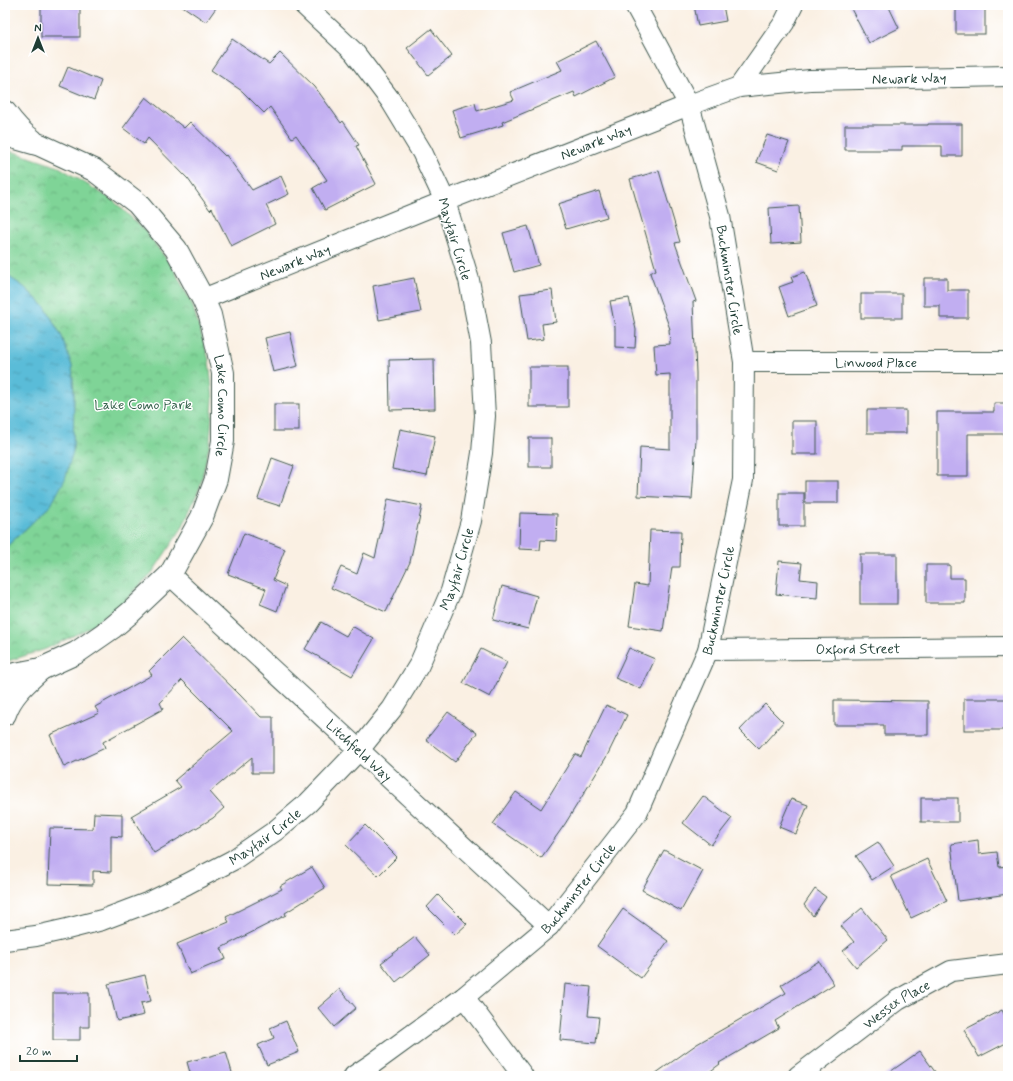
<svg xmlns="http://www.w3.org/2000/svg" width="1013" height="1081" viewBox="0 0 1013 1081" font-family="Mynerve,sans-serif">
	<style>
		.park { fill: url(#park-crowns); stroke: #4f8866 }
		.water { fill: url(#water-ripples); stroke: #3c7c86 }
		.building { fill: #c1aef1 }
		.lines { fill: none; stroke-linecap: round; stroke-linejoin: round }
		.minor-casing { stroke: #40584e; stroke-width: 22 }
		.tertiary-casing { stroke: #40584e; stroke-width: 24 }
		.minor { stroke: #fff; stroke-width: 20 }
		.tertiary { stroke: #fff; stroke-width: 22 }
		.labels { text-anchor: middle; stroke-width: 3; stroke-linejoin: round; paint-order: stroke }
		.street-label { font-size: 14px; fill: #1f3d34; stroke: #fff }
		.park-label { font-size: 14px; fill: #37634d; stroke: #fff }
	</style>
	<defs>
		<pattern id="park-crowns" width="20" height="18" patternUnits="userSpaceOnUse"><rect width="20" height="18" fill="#7fd497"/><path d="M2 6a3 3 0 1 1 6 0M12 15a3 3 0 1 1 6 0" fill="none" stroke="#67ad7c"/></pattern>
		<pattern id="water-ripples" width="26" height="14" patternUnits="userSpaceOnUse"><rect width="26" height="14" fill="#5abcd8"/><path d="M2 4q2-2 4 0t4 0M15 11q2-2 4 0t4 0" fill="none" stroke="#4a9ab0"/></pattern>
	</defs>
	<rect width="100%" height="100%" fill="#fff"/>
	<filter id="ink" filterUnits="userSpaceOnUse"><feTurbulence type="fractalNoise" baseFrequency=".025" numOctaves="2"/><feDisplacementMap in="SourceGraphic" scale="8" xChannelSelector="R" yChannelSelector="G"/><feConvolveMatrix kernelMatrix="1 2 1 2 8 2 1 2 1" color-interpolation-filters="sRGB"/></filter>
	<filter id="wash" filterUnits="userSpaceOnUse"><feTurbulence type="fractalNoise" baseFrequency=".012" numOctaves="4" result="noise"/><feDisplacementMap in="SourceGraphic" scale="16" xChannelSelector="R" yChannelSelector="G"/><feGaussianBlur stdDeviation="0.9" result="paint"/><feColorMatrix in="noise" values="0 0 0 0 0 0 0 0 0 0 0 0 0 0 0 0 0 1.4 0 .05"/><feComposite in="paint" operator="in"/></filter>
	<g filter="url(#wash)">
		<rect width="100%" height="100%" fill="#faf0e3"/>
		<path class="park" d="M5,150L17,153L59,167L114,201L145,231L172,266L192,304L209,360L213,399L210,442L200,487L182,528L152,573L124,602L85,630L46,649L5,662V548L51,505L73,451L74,393L72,366L62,337L45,307L24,287L5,274Z"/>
		<path class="water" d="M5,274L24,287L45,307L62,337L72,366L74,393L73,451L65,479L51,505L5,548Z"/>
		<g id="blocks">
			<g class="building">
				<rect x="41" y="5" width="39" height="32"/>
				<path d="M181,5H218L206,22Z"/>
				<path d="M694,5H723L726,21L698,26Z"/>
				<path d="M849,5H888L899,28L869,43Z"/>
				<rect x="956" y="5" width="29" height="29"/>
				<path d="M431,29L452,56L428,75L407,48Z"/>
				<path d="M232,39L269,64L280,53L315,87L341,123L343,121L359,145L356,146L376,184L325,210L313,188L327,180L296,135L292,138L270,107L264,113L242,91L211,70Z"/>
				<path d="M596,41L615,77L576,97L574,92L502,122L503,125L461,138L452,110L475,103L477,111L514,100L510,92L562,70L557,61Z"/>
				<path d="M68,67L101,81L94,100L60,86Z"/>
				<path d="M146,97L184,128L190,122L225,156L226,155L252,190L281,176L289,194L266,205L275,224L231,246L212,208L210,210L188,179L148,138L144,144L123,128Z"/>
				<path d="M928,124H962V156H942V146H902V150H845V125H928Z"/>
				<path d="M767,135L789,142L778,170L756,162Z"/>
				<path d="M659,171L680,242L675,243L696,301L693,302L696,373V440L692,499L638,496L640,447L670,449V374L656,375L654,345L670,344L669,329H670L650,273L656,270L630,179Z"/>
				<path d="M599,191L607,217L566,229L558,204Z"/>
				<path d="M799,206L801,242L771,244L769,208Z"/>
				<path d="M528,226L539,265L514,272L503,233Z"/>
				<path d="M805,272L817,306L789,316L779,287L793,282L791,277Z"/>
				<path d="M414,278L421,312L379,320L373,286Z"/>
				<path d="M924,278H947V290H968V318H940V306H924Z"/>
				<path d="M552,290L556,322L542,324L544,339L527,341L520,294Z"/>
				<rect x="861" y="294" width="41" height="24"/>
				<path d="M629,298L636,330L635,348L615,347V327L610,301Z"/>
				<path d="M290,332L298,366L273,372L265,338Z"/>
				<path d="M434,359L435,409L390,410L389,360Z"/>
				<rect x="529" y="367" width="39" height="40"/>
				<path d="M994,403H1008V434H968V476H937V412H994Z"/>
				<rect x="274" y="404" width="25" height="27"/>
				<rect x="867" y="410" width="39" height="23"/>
				<rect x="792" y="421" width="25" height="33"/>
				<path d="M400,429L435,436L427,476L392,469Z"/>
				<rect x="529" y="438" width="22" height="29"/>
				<path d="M272,458L294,466L280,506L258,499Z"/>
				<rect x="805" y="481" width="33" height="22"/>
				<rect x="779" y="493" width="25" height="33"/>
				<path d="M388,499L422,506L410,562L386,612L331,588L341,567L357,574L364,553L375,558Z"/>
				<path d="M520,513L557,514L556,541L541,540L540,550L519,549Z"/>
				<path d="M650,530L681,531L680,567H672L663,631L629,626L635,584L648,586Z"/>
				<path d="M244,533L285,549L273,580L286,586L277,611L260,604L266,589L228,574Z"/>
				<rect x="860" y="554" width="37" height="50"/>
				<path d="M779,561L802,563L800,579L818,581L817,598L776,594Z"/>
				<path d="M926,565H950V578H965V603H926Z"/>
				<path d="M502,586L537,596L528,629L493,620Z"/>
				<path d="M321,622L346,636L352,626L374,639L352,676L305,649Z"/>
				<path d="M182,638L240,695L261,717H273V773H252V757L210,792L224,808L213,818L154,853L131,816L181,787L175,780L233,731L182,680L160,703L163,709L103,742L105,748L64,767L50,735L99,713L95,707L152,675L149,671Z"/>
				<path d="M629,648L655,659L641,689L615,678Z"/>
				<path d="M481,649L507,662L490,697L463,683Z"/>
				<rect x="964" y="699" width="44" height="31"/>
				<path d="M834,700L928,701V735H884V725H834Z"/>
				<path d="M765,704L783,722L759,749L740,730Z"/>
				<path d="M606,705L627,715L607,756L565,824L541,858L493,824L516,792L541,809L575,754L581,757Z"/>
				<path d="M448,712L477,733L455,762L426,740Z"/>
				<path d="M703,796L732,818L711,845L683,823Z"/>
				<rect x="921" y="798" width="37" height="24"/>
				<path d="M791,799L808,805L796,834L779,827Z"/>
				<path d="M94,813L122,814V837L111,836V872L93,871V885L48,884L50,828L93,829Z"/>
				<path d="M365,825L397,857L378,876L346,845Z"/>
				<path d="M978,840L979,854L997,852L999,867L1008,866V894L958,901L951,844Z"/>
				<path d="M878,842L894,866L872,880L856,856Z"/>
				<path d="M664,850L703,871L681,911L642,890Z"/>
				<path d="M927,859L947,901L911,918L891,876Z"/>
				<path d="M312,867L325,888L285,913L286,915L221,948L226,959L190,974L177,944L229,922L226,917L282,889L280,886Z"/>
				<path d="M815,889L826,897L813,916L804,905Z"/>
				<path d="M438,895L467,924L455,935L427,907Z"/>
				<path d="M862,908L888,940L856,967L843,951L854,942L841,926Z"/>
				<path d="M623,909L668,941L641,978L597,946Z"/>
				<path d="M415,937L430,955L396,982L381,963Z"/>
				<path d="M819,961L834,984L775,1021L779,1028L719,1063L720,1064L704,1076H652L697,1044L786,993L781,985Z"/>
				<path d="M145,975L151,1001L141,1003L144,1015L117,1021L108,984Z"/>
				<path d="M565,984L591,987L588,1016L599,1017L596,1043L560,1040Z"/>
				<path d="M340,989L356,1008L334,1027L318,1008Z"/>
				<path d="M53,993H89V1027H80V1040H53Z"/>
				<path d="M1002,1010L1008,1022V1042L979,1057L964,1030Z"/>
				<path d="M286,1021L299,1052L267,1065L258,1045L274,1038L270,1028Z"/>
				<path d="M920,1051L938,1076H884Z"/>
				<path d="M226,1052L233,1076H191L187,1062Z"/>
			</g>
		</g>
	</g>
	<g filter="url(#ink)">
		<use href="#blocks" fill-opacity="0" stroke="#40584e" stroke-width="1"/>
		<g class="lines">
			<defs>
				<g id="minor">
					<path d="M739,87L784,23L793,5"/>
					<path id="s1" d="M203,299L445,201L689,105L739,87L810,80L1008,76"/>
					<path id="s2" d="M744,362H1008"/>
					<path id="s3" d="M170,575L549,926"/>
					<path id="s4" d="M708,650L1008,647"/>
					<path id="s5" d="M5,940L36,936L67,929L102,920L152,901L187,884L233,860L275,831L308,803L359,750L392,709L419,665L451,591L471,521L482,453L485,416L481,343L469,280L445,201L422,152L391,101L354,52L304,5"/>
					<path d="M464,997L523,1076"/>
					<path id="s6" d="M354,1076L372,1064L464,997L549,926L637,813L708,650L743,480L744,362L720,216L689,105L652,36L635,5"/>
					<path id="s7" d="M798,1076L898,1000L951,971L1008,964"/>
				</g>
				<g id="tertiary">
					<path d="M5,112C13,123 20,132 32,140"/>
					<path id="s8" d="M5,135L40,145L94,170L137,203L176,249L203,299L210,315L223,373V441L216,479L202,517L170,575L131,612L112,628L76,653L41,669L5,676"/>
					<path d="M5,714C11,695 27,682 41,669"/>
				</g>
			</defs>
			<use href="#minor" class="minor-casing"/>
			<use href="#tertiary" class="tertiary-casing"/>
			<use href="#minor" class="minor"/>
			<use href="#tertiary" class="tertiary"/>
		</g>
	</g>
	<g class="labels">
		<g class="street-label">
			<text dy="5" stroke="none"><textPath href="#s1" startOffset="747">Newark Way</textPath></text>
			<text dy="5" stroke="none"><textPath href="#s1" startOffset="423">Newark Way</textPath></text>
			<text transform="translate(455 239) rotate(73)" y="5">Mayfair Circle</text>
			<text dy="5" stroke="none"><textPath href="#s1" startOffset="99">Newark Way</textPath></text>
			<text transform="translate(730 280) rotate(81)" y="5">Buckminster Circle</text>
			<text dy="5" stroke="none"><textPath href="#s2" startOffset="132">Linwood Place</textPath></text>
			<text dy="5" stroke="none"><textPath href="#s8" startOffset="377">Lake Como Circle</textPath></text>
			<text dy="5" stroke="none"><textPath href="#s5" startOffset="619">Mayfair Circle</textPath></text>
			<text dy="5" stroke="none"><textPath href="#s6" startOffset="618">Buckminster Circle</textPath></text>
			<text dy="5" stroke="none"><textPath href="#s4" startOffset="150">Oxford Street</textPath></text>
			<text dy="5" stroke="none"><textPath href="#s3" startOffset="258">Litchfield Way</textPath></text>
			<text dy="5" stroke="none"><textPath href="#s5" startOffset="283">Mayfair Circle</textPath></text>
			<text dy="5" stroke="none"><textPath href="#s6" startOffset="294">Buckminster Circle</textPath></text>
			<text dy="5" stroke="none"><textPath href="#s7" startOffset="122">Wessex Place</textPath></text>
		</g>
		<g class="park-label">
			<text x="143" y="409">Lake Como Park</text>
		</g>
	</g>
	<rect width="1013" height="1081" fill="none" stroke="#fff" stroke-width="20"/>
	<g transform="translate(38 38)" stroke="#ffffff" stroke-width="3" paint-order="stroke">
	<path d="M0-3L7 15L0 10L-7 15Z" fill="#1f3d34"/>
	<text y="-6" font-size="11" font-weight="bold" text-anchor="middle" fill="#1f3d34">N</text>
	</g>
	<path d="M20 1055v6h57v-6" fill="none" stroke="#1f3d34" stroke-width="2"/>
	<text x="26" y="1055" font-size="12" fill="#1f3d34" stroke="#ffffff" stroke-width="3" paint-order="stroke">20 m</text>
</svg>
